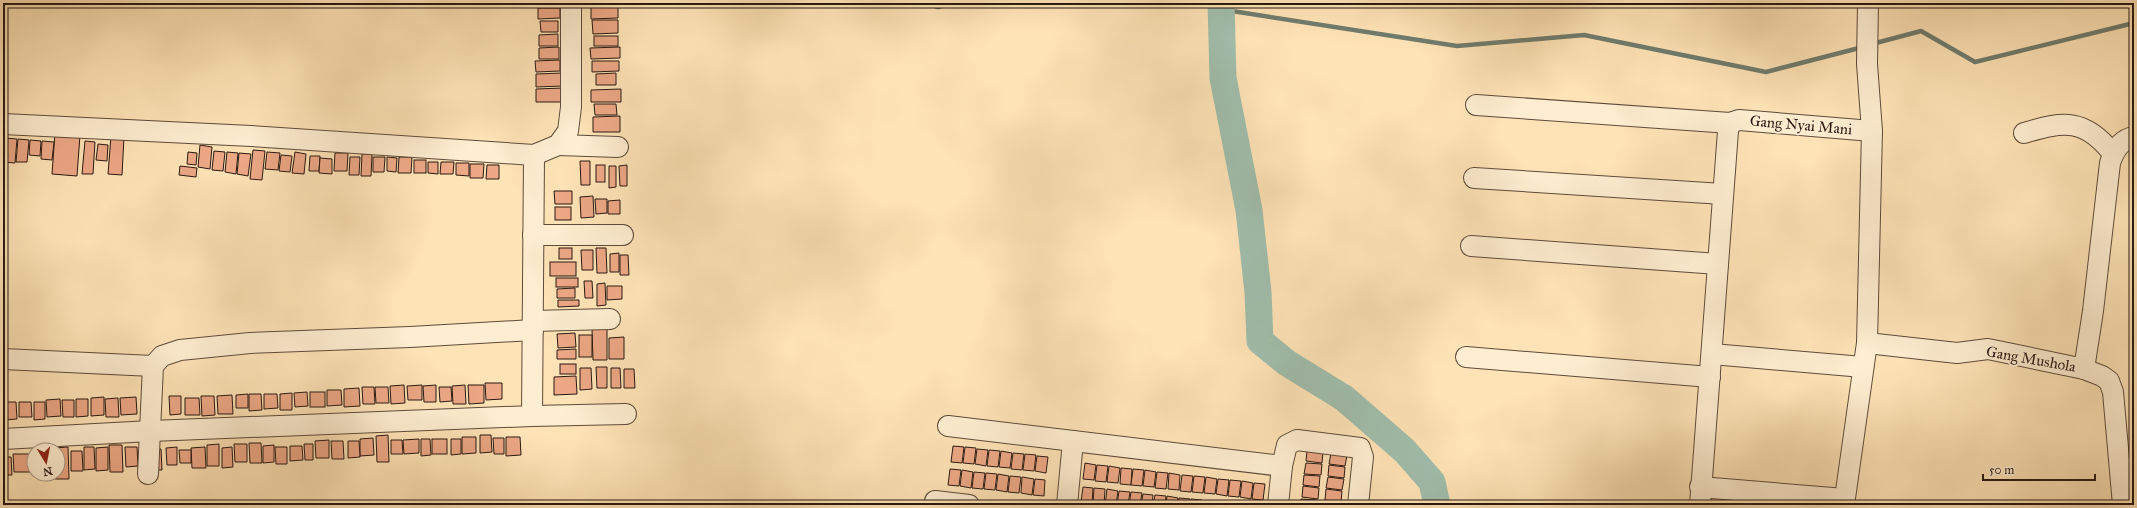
<svg xmlns="http://www.w3.org/2000/svg" width="2137" height="508" viewBox="0 0 2137 508" font-family="'IM FELL Great Primer',serif">
	<style>
		.lines { fill: none; stroke-linecap: round; stroke-linejoin: round }
		.stream { stroke: #707c6e; stroke-width: 4.5 }
		.river { stroke: #a0beac; stroke-width: 27 }
		.building { fill: #eda886; stroke: #281811 }
		.minor-casing { stroke: #5e4b3a; stroke-width: 22 }
		.minor { stroke: #feedd0; stroke-width: 20 }
		.labels { text-anchor: middle; stroke-width: 4; stroke-linejoin: round; paint-order: stroke }
		.street-label { font-size: 15px; fill: #281811; stroke: #feedd0 }
	</style>
	<rect width="100%" height="100%" fill="#fee3b6"/>
	<filter id="stains"><feTurbulence type="fractalNoise" baseFrequency=".005" numOctaves="4"/><feColorMatrix values="0 0 0 0 .2 0 0 0 0 .09 0 0 0 0 .02 0 0 0 .5 -.17"/></filter>
	<radialGradient id="worn" r=".72"><stop offset=".6" stop-color="#630" stop-opacity="0"/><stop offset="1" stop-color="#630" stop-opacity=".3"/></radialGradient>
	<g class="lines">
		<g class="stream">
			<path d="M926,3L938,7L951,3"/>
			<path d="M1221,3L1232,11L1457,46L1584,35L1766,72L1863,47"/>
			<path d="M1872,44L1921,31L1975,62L2134,23"/>
		</g>
		<path class="river" d="M1221,3L1223,78L1249,210L1258,292L1260,341L1287,363L1344,398L1405,451L1432,482L1437,505"/>
	</g>
	<g class="building">
		<rect x="539" y="3" width="21" height="3"/>
		<path d="M594,3H623L594,4Z"/>
		<path d="M591,7H618V18L591,19Z"/>
		<path d="M538,8H560V18L538,19Z"/>
		<path d="M592,20H618V33L593,34Z"/>
		<path d="M540,21H558V32H541Z"/>
		<path d="M558,34V46H539V35Z"/>
		<rect x="594" y="36" width="24" height="10"/>
		<path d="M559,47V59H539V48Z"/>
		<path d="M620,47V58L591,59L590,48Z"/>
		<path d="M560,60V71L536,72L535,61Z"/>
		<path d="M592,61H619V71L592,72Z"/>
		<path d="M562,73V86L536,87V74Z"/>
		<path d="M616,73V85H596V74Z"/>
		<path d="M563,88V102H536V89Z"/>
		<path d="M621,89V102H591V90Z"/>
		<path d="M594,104H616L617,115H595Z"/>
		<path d="M620,116V132H593V117Z"/>
		<path d="M55,133L80,135L77,176L52,174Z"/>
		<path d="M111,136L124,137L122,175L108,174Z"/>
		<path d="M5,138L17,139L15,163L3,162Z"/>
		<path d="M18,139L29,140L27,162H16Z"/>
		<path d="M30,140L41,141L40,156L29,155Z"/>
		<path d="M42,141L54,142L52,160L41,159Z"/>
		<path d="M85,141L95,142L93,174H82Z"/>
		<path d="M98,144L108,145L107,161L96,160Z"/>
		<path d="M200,145L212,147L210,169L198,167Z"/>
		<path d="M253,150L265,151L262,180L250,179Z"/>
		<path d="M214,151L225,152L223,171L212,170Z"/>
		<path d="M188,152L197,153L196,165L187,164Z"/>
		<path d="M227,152L238,153L236,174L225,172Z"/>
		<path d="M267,152L280,153L278,170L265,169Z"/>
		<path d="M295,152L306,154L304,174L292,173Z"/>
		<path d="M239,153L251,154L248,176L237,174Z"/>
		<path d="M335,153H348L347,171H334Z"/>
		<path d="M362,154H372L371,176H361Z"/>
		<path d="M281,155L292,156L290,172L279,171Z"/>
		<path d="M310,156H320L319,171H309Z"/>
		<path d="M350,157H360L359,175H349Z"/>
		<path d="M373,157H385L384,172H373Z"/>
		<path d="M387,157L397,158L396,172L387,171Z"/>
		<path d="M399,157H412L411,173H398Z"/>
		<path d="M320,158L332,159V174L319,173Z"/>
		<rect x="414" y="160" width="12" height="13"/>
		<path d="M580,161H590V185H581Z"/>
		<path d="M428,162H438V174L428,173Z"/>
		<path d="M441,162H454L453,174H440Z"/>
		<path d="M456,163H469V176L456,175Z"/>
		<path d="M470,164H484L483,178H470Z"/>
		<path d="M487,165H499V179H486Z"/>
		<rect x="596" y="165" width="9" height="17"/>
		<path d="M627,165V186H620L619,166Z"/>
		<path d="M180,166L197,168L196,177L179,175Z"/>
		<path d="M609,166H616V187L609,188Z"/>
		<path d="M554,191H572V204H555Z"/>
		<path d="M593,196L594,217L581,218L580,197Z"/>
		<path d="M595,199H607V213L596,214Z"/>
		<path d="M620,200V214H608V201Z"/>
		<rect x="555" y="207" width="16" height="13"/>
		<rect x="559" y="248" width="13" height="11"/>
		<path d="M596,248H606L607,273H597Z"/>
		<path d="M581,250H593V270H582Z"/>
		<path d="M619,253V272H610V254Z"/>
		<path d="M620,255H628L629,275H620Z"/>
		<rect x="550" y="262" width="26" height="14"/>
		<rect x="556" y="278" width="22" height="9"/>
		<path d="M584,281H592L593,298H585Z"/>
		<path d="M605,283L606,305L597,306V284Z"/>
		<path d="M607,286H622V299L607,300Z"/>
		<path d="M575,288V298H557V289Z"/>
		<path d="M558,300H579V306L558,307Z"/>
		<path d="M592,329H607V360H593Z"/>
		<path d="M575,333L576,347L558,348L557,334Z"/>
		<rect x="579" y="335" width="13" height="22"/>
		<path d="M624,337V359H609V338Z"/>
		<path d="M576,349V359H557V350Z"/>
		<rect x="560" y="364" width="16" height="10"/>
		<path d="M596,367H607V388H597Z"/>
		<path d="M580,368H591L592,389L580,390Z"/>
		<path d="M611,368H620L621,388H611Z"/>
		<path d="M624,369H634L635,388H624Z"/>
		<path d="M576,376L577,394L554,395V377Z"/>
		<path d="M485,383H502V399L486,400Z"/>
		<path d="M404,385L405,403L391,404L390,386Z"/>
		<path d="M422,385V400H408L407,386Z"/>
		<path d="M436,385V402H424L423,386Z"/>
		<path d="M465,385L466,404H453L452,386Z"/>
		<path d="M468,385H484V403L469,404Z"/>
		<path d="M362,387H374L375,404H363Z"/>
		<path d="M375,387H388L389,403H376Z"/>
		<path d="M439,387H451L452,401L440,402Z"/>
		<path d="M359,388L360,406L344,407V389Z"/>
		<path d="M327,390H341L342,405L327,406Z"/>
		<path d="M307,392L308,406L295,407L294,393Z"/>
		<rect x="310" y="392" width="15" height="15"/>
		<path d="M292,393V410H280V394Z"/>
		<path d="M248,394V408H236V395Z"/>
		<path d="M249,394H261L262,410L249,411Z"/>
		<path d="M264,394H277L278,408L264,409Z"/>
		<path d="M232,395L233,414H218L217,396Z"/>
		<path d="M169,396H181V414L170,415Z"/>
		<path d="M201,396H214L215,415L202,416Z"/>
		<path d="M104,397V415L91,416V398Z"/>
		<path d="M136,397L137,414L121,415L120,398Z"/>
		<path d="M118,398L119,417H106L105,399Z"/>
		<path d="M185,398H199L200,415H185Z"/>
		<path d="M60,399L61,416L47,417L46,400Z"/>
		<path d="M76,399H88V416L76,417Z"/>
		<path d="M62,400H74V417H63Z"/>
		<path d="M4,402H16L17,419L5,420Z"/>
		<path d="M19,402H31L32,417H19Z"/>
		<path d="M34,402H45V419L34,420Z"/>
		<path d="M388,435L389,462H377L376,436Z"/>
		<path d="M480,435H491L492,452L480,453Z"/>
		<path d="M462,437H476V453L462,454Z"/>
		<path d="M506,437H520L521,455L506,456Z"/>
		<path d="M373,438L374,455L360,456V439Z"/>
		<path d="M493,438H504V454H494Z"/>
		<path d="M419,439V453L404,454L403,440Z"/>
		<path d="M421,439H430L431,455L421,456Z"/>
		<rect x="432" y="439" width="15" height="15"/>
		<path d="M451,439H461V454L451,455Z"/>
		<path d="M329,440V458H316L315,441Z"/>
		<path d="M391,440H402L403,454H391Z"/>
		<path d="M331,441H343L344,459H332Z"/>
		<path d="M348,441H359L360,457L348,458Z"/>
		<path d="M249,443H261L262,463H250Z"/>
		<path d="M219,444V466H207V445Z"/>
		<path d="M234,444H247V462H235Z"/>
		<path d="M304,444H313V460H305Z"/>
		<path d="M109,445H122L123,472H110Z"/>
		<path d="M274,445V462L263,463V446Z"/>
		<path d="M290,446H302L303,460L290,461Z"/>
		<path d="M953,446L964,447L962,463L951,462Z"/>
		<path d="M68,447L69,479H55V474H58V450H54V448Z"/>
		<path d="M84,447H94L95,469L84,470Z"/>
		<path d="M108,447V470L96,471V448Z"/>
		<path d="M125,447H137L138,466L126,467Z"/>
		<path d="M177,447V465H167L166,448Z"/>
		<path d="M205,447L206,468H192L191,448Z"/>
		<path d="M232,447L233,467L222,468V448Z"/>
		<path d="M275,447H287V464H276Z"/>
		<path d="M965,447L976,448L974,464L963,463Z"/>
		<path d="M152,449H161L162,470H153Z"/>
		<path d="M977,449L988,450L986,466L975,464Z"/>
		<path d="M179,450H191V463H180Z"/>
		<path d="M989,450L1000,451L998,467L987,466Z"/>
		<path d="M71,451H82L83,471H71Z"/>
		<path d="M1001,451L1012,453L1010,468L999,467Z"/>
		<path d="M1307,451L1323,452L1322,463L1306,461Z"/>
		<path d="M1013,453L1024,454L1022,470L1011,469Z"/>
		<path d="M1331,453L1347,455L1345,466L1329,464Z"/>
		<path d="M13,454H29L30,472H14Z"/>
		<path d="M1025,454L1036,455L1034,471L1023,470Z"/>
		<path d="M31,455H34V472H32Z"/>
		<path d="M1037,456L1048,457L1046,473L1035,471Z"/>
		<path d="M3,457H11L12,475H3Z"/>
		<path d="M1085,463L1096,465L1094,480L1083,479Z"/>
		<path d="M1306,463L1322,464L1321,475L1304,474Z"/>
		<path d="M1097,465L1108,466L1106,482L1095,481Z"/>
		<path d="M1329,465L1345,467L1344,478L1328,476Z"/>
		<path d="M1109,466L1120,468L1118,483L1107,482Z"/>
		<path d="M1121,468L1132,469L1131,485L1120,484Z"/>
		<path d="M950,469L961,470L959,486L948,485Z"/>
		<path d="M1133,469L1144,470L1142,486L1131,485Z"/>
		<path d="M962,470L973,472L971,488L960,486Z"/>
		<path d="M1145,470L1156,472L1154,487L1143,486Z"/>
		<path d="M974,472L985,473L983,489L972,488Z"/>
		<path d="M1157,472L1168,473L1166,489L1155,488Z"/>
		<path d="M986,473L997,474L995,490L984,489Z"/>
		<path d="M1169,473L1180,475L1179,490L1168,489Z"/>
		<path d="M998,474L1009,476L1007,492L996,490Z"/>
		<path d="M1182,475L1193,476L1191,492L1180,491Z"/>
		<path d="M1304,475L1320,476L1319,487L1303,485Z"/>
		<path d="M1010,476L1021,477L1019,493L1008,492Z"/>
		<path d="M1194,476L1205,477L1203,493L1192,492Z"/>
		<path d="M1022,477L1034,479L1032,495L1021,493Z"/>
		<path d="M1206,477L1217,479L1215,494L1204,493Z"/>
		<path d="M1328,477L1344,479L1342,490L1326,488Z"/>
		<path d="M1035,479L1045,480L1044,496L1033,495Z"/>
		<path d="M1218,479L1229,480L1227,496L1216,494Z"/>
		<path d="M1230,480L1241,481L1239,497L1228,496Z"/>
		<path d="M1242,481L1253,483L1251,499L1240,497Z"/>
		<path d="M1254,483L1265,484L1263,500L1252,499Z"/>
		<path d="M1303,486L1319,488L1318,499L1302,497Z"/>
		<path d="M1083,487L1093,488L1092,504L1081,502Z"/>
		<path d="M1094,488L1105,489L1104,505L1093,504Z"/>
		<path d="M1107,489L1118,491L1116,505H1105Z"/>
		<path d="M1326,489L1342,491L1341,502L1325,500Z"/>
		<path d="M1119,491L1130,492L1128,505H1117Z"/>
		<path d="M1131,492L1142,493L1140,505H1129Z"/>
		<path d="M1143,494L1153,495L1152,505H1141Z"/>
		<path d="M1155,495L1166,496L1165,505H1153Z"/>
		<path d="M1167,496L1178,498L1177,505H1166Z"/>
		<path d="M1179,498L1190,499L1189,505H1178Z"/>
		<path d="M1191,499L1202,500L1201,505H1190Z"/>
		<path d="M1301,499L1317,500V505H1301Z"/>
		<path d="M1203,501L1214,502V505H1203Z"/>
		<path d="M1325,501L1341,503V505H1324Z"/>
		<path d="M1215,502L1226,503V505H1215Z"/>
	</g>
	<g class="lines">
		<defs>
			<g id="minor">
				<path d="M1476,105L1730,123L1739,120L1872,131"/>
				<path d="M3,124L251,136L534,155"/>
				<path d="M2024,133C2064,121 2085,118 2113,154"/>
				<path d="M558,145L618,147"/>
				<path d="M1474,178L1723,194"/>
				<path d="M533,235H623"/>
				<path d="M1471,246L1718,264"/>
				<path d="M533,321L610,319"/>
				<path d="M1867,343L1957,353L1988,349L2084,369L2102,376L2109,381L2113,392L2123,505"/>
				<path d="M1712,354L1863,367"/>
				<path d="M1466,357L1710,377"/>
				<path d="M3,359L153,366"/>
				<path d="M2084,369L2093,311L2110,163C2114,151 2121,139 2134,137"/>
				<path d="M532,416L626,414"/>
				<path d="M948,426L1282,466"/>
				<path d="M3,439L151,431L532,416L534,155L558,145L568,131L571,107V3"/>
				<path d="M148,474L153,366L162,356L180,350L250,343L410,337L533,330"/>
				<path d="M1700,487L1845,499"/>
				<path d="M935,501L969,505"/>
				<path d="M1067,505L1073,441"/>
				<path d="M1278,505L1282,466L1287,445L1297,440L1360,448L1363,457L1358,505"/>
				<path d="M1700,505L1728,131L1730,123"/>
				<path d="M1844,505L1867,343L1872,131L1867,64L1868,3"/>
			</g>
		</defs>
		<use href="#minor" class="minor-casing"/>
		<use href="#minor" class="minor"/>
	</g>
	<g class="labels">
		<g class="street-label">
			<text transform="translate(1801 125) rotate(5)" y="5">Gang Nyai Mani</text>
			<text transform="translate(2031 359) rotate(10)" y="5">Gang Mushola</text>
		</g>
	</g>
	<rect width="2137" height="508" fill="none" stroke="#fee3b6" stroke-width="16"/>
	<rect x="4" y="4" width="2129" height="500" fill="none" stroke="#281811" stroke-width="2"/>
	<rect x="8" y="8" width="2121" height="492" fill="none" stroke="#281811"/>
	<g transform="translate(46 462) rotate(170)"><circle r="19" fill="#feedd0" stroke="#a89884"/>
	<path d="M0-3L7 15L0 10L-7 15Z" fill="#8f2418"/>
	<text y="-6" font-size="11" font-weight="bold" text-anchor="middle" fill="#281811">N</text>
	</g>
	<path d="M1983 474v6h112v-6" fill="none" stroke="#281811" stroke-width="2"/>
	<text x="1989" y="474" font-size="12" fill="#281811" stroke="#feedd0" stroke-width="3" paint-order="stroke">50 m</text>
	<rect width="100%" height="100%" filter="url(#stains)"/>
	<rect width="100%" height="100%" fill="url(#worn)"/>
</svg>
